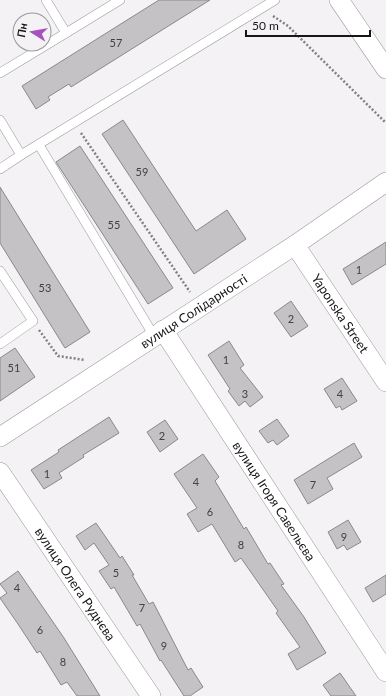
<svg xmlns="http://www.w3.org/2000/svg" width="386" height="696" viewBox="0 0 386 696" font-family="Lato,sans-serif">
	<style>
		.building { fill: #c4c2c5; stroke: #8b888b }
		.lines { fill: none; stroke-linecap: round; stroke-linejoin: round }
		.lane-casing { stroke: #9b999c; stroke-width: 10 }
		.street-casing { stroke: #9b999c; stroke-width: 20 }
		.path { stroke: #818082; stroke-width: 2.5; stroke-dasharray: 2 2; stroke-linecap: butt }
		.lane { stroke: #fff; stroke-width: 9 }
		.street { stroke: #fff; stroke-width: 19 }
		.labels { text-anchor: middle; stroke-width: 3; stroke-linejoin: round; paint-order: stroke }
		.number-label { font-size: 11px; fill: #424142 }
		.street-label { font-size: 13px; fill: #161617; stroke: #f4f2f5 }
	</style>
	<rect width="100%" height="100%" fill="#f4f2f5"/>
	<g class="building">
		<path d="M159,0H210L71,87L69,84L48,97L50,100L36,109L22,86Z"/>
		<path d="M123,120L196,231L227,210L246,239L194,274L102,134Z"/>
		<path d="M80,146L173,288L148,304L56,162Z"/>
		<path d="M0,187L90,332L65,348L0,243Z"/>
		<path d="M386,242V264L352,285L343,269Z"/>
		<path d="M291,301L308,326L291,337L274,313Z"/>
		<path d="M229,341L244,365L240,368L263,397L250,407L245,401L239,406L228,391L230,389L208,355Z"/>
		<path d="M15,348L35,377L0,401V358Z"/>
		<path d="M342,378L357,401L342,410L340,406L336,408L324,389Z"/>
		<path d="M109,417L119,433L83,455L84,457L59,473L62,478L44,489L31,470L59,452L58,450Z"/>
		<path d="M277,419L289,436L277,445L273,440L268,443L259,431Z"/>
		<path d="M165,420L178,439L160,452L147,432Z"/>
		<path d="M354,443L362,457L327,478L333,489L308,504L294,480Z"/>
		<path d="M203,454L219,477L215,481L244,529L246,527L268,564L270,563L284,584L281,585L304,617L326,653L297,670L288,654L300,647L276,613L278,611L241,558L235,562L212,524L198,532L187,514L197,508L174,474Z"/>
		<path d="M348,520L361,542L347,550L344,545L337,549L328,532Z"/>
		<path d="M96,523L120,558L122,556L134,575H132L149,604L153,602L188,670L191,668L203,687L190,696H184L161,660L160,661L140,624L137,626L114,587L111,589L99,571L109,565L94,543L85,550L76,536Z"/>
		<path d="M18,571L64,638L100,696H77L67,682L61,685L40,651L37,653L18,624L0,598L7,593L0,584Z"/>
		<path d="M386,575V594L373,602L365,588Z"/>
		<path d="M340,673L356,696H331L323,685Z"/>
	</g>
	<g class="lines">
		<defs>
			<g id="lane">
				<path d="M66,33L120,0"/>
				<path d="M0,73L66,33L46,0"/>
				<path d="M0,120L21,155L0,169"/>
				<path d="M39,145L154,336"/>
				<path d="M21,155L275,0"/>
				<path d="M0,271L33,321L0,344"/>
			</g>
			<g id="street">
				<path d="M339,0L386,69"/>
				<path id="s1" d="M295,245L386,382"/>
				<path id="s2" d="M163,330L386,672"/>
				<path id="s3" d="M0,437L295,245L386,182"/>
				<path id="s4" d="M0,472L151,696"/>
			</g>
		</defs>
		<use href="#lane" class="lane-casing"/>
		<use href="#street" class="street-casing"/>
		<g class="path">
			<path d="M273,16L288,26L386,123"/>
			<path d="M81,133L190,292"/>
			<path d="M39,330L58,356L85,360"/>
		</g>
		<use href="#lane" class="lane"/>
		<use href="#street" class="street"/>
	</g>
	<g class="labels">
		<g class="number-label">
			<text x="116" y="47">57</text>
			<text x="142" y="176">59</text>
			<text x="114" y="229">55</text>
			<text x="359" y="274">1</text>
			<text x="45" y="292">53</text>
			<text x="291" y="323">2</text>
			<text x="226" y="364">1</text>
			<text x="14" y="372">51</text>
			<text x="245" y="398">3</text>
			<text x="340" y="398">4</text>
			<text x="162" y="440">2</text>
			<text x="47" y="478">1</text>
			<text x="196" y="486">4</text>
			<text x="313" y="489">7</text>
			<text x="210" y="516">6</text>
			<text x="344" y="541">9</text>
			<text x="241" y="549">8</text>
			<text x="116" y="577">5</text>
			<text x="17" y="592">4</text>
			<text x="142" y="612">7</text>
			<text x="40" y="634">6</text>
			<text x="164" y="650">9</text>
			<text x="63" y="666">8</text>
		</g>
		<g class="street-label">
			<text dy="5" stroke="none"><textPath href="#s3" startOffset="231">вулиця Солідарності</textPath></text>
			<text dy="5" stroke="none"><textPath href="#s1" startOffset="82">Yaponska Street</textPath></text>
			<text dy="5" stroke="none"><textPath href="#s2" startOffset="204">вулиця Ігоря Савельєва</textPath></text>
			<text dy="5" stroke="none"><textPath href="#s4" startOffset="135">вулиця Олега Руднєва</textPath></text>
		</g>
	</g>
	<g transform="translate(32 32) rotate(281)"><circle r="19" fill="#f4f2f5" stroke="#9b9a9c"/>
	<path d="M0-3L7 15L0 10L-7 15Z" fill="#a651be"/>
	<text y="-6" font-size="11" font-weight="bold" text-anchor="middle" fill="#161617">Пн</text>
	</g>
	<path d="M246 30v6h124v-6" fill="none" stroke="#161617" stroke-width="2"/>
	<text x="252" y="30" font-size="12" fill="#161617" stroke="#f4f2f5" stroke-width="3" paint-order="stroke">50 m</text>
</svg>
